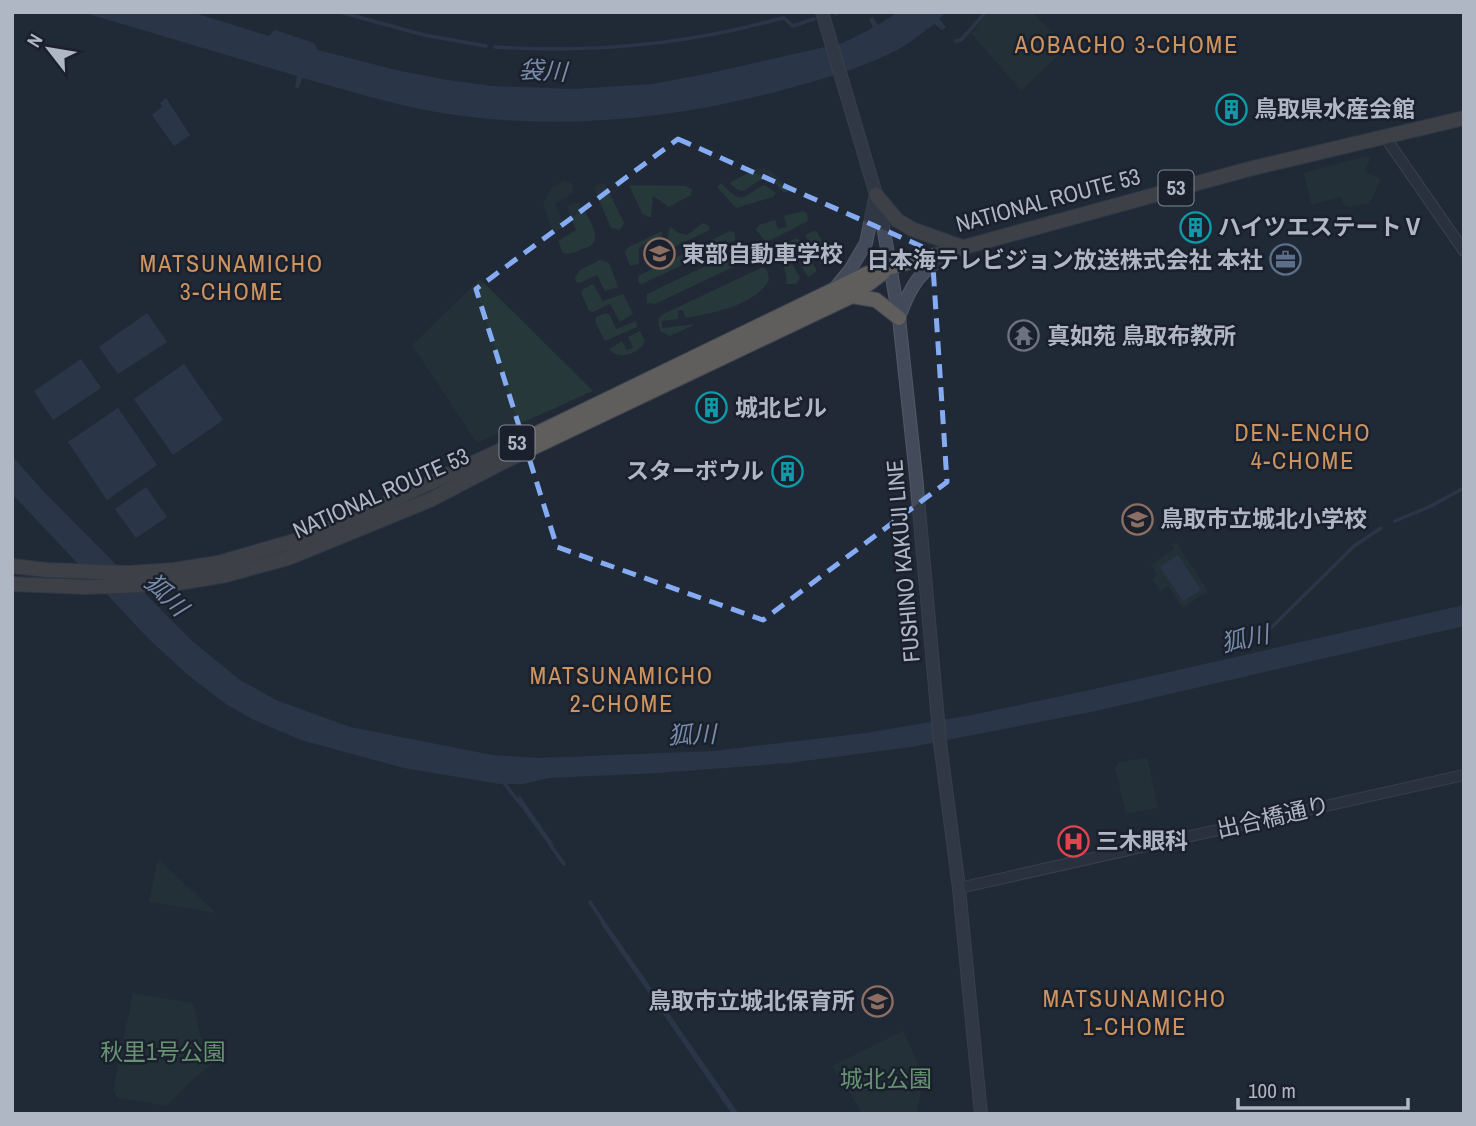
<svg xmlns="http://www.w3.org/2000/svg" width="1476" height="1126" viewBox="0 0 1476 1126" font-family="'Archivo Narrow','Noto Sans JP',sans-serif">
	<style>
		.green { fill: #26383a }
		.water { fill: #35445d }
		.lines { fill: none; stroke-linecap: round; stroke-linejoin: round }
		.stream { stroke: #35445d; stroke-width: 3.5 }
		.tertiary-casing { stroke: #525965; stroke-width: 12 }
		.secondary-casing { stroke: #525965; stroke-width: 14 }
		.trunk-casing { stroke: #3f4652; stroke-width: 16 }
		.tertiary { stroke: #343b47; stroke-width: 10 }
		.secondary { stroke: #434a5a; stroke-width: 12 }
		.trunk { stroke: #605e5c; stroke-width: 14 }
		.marked { fill: none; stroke: #85abf2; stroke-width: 5; stroke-dasharray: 14 9; stroke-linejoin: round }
		.labels { text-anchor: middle; stroke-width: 5; stroke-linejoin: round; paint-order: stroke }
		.shield { fill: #1a202c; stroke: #828996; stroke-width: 2 }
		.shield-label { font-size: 21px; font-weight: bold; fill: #afb6c4 }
		.poi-label { font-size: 23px; font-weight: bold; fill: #afb6c4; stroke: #1a202c; text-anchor: start }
		.street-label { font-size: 23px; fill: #afb6c4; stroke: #1a202c }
		.park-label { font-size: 23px; fill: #689373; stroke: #1a202c }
		.neighbourhood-label { font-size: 24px; letter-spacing: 2px; fill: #ce9460; stroke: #1a202c }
		.water-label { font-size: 24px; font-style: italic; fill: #788cab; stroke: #1a202c }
	</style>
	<rect width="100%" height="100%" fill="#212936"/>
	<g class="green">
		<path d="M988,12H1031L1068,46L1021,91L972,34Z"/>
		<path d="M1366,156L1371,158L1364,171L1381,179L1370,203L1349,207L1344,205L1341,197L1311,205L1304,173Z"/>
		<path d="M765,168L773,173L788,188V192H783C767,171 762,179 744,191L738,190L729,183L756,169Z"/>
		<path d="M565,180L572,184L573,193L555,204L565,226L555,231L551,228L543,204L551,188Z"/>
		<path d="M600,183L605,184L624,223L620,230L611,228L596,193L595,187Z"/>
		<path d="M721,183C746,209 741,194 765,185L776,193L773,197L736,208L717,187Z"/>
		<path d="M629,185L686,186L692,190L691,195L669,207L653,196L651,217H648L642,213Z"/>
		<path d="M577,202C584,208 599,232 594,242C591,247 585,248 579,250C573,253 570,255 563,253L558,241L576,230L567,207Z"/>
		<path d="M802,211L807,213L808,221L769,241H765L756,230L759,225L775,220L778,229L787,227L784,216Z"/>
		<path d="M703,223L709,226L710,230L646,260L647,249H658L666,244L670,227L679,233L687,235Z"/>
		<path d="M730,231L735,233V240L642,284L638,283V276Z"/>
		<path d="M814,231L817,232L830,257L829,263L824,266L820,264L815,254L822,250L819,245L812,248L805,235Z"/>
		<path d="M660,232H662V238L660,241L645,243L639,248V264L630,266L625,253L627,248Z"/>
		<path d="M796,238L800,241L816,269V272L808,277L799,262L806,257L803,253L796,256L789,242Z"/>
		<path d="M779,246L783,247L800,278L796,284H786C788,269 780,263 776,250Z"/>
		<path d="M743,248L748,250V260L655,304L647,303V294Z"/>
		<path d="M600,260L609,263L618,287L605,291L597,275L580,283L576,282L575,277L580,270Z"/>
		<path d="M763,267L767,270L769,280C756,305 710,314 685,318L683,310L678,311V319L662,321V328L696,324L670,336L660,331L658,319L663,314Z"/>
		<path d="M480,279L593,391L477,443L412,345Z"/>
		<path d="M593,284L603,301L623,294L633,314L620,322L610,304L593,312L589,311L581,293L582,290Z"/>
		<path d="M606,313L610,315L616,329L636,321L637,327L605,341L595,322L596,317Z"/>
		<path d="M640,331L645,342C638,354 619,361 609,349L622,341L627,350L633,348L628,337Z"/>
		<path d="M1176,542L1208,591L1183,608L1168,586L1160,592L1152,579L1157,574L1151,565L1174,549L1172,545Z"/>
		<path d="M1147,757L1158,808L1126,814L1115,768L1118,763Z"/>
		<path d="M157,861H160L216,913L149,902Z"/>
		<path d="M133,993L193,1003L201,1037L213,1064L194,1078L167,1106L118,1098L113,1091Z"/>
		<path d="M903,1031L924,1076L917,1112L863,1114L832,1066Z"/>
	</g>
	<g class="water">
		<path d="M82,12H191L269,36L275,30L314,43L318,50L400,71L448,80L491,86L574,89L652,84L706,74L843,43L873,28L869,19L873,17L878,25L898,12H946L939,19L946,27L942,30L934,24C922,33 909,44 895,51C862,68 825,78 790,88C675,120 555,132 436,112C391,104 347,90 302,78L299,88L295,87L297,76Z"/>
		<path d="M166,98L190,135L174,146L152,115L162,107L160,103Z"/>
		<path d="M147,313L167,342L118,374L99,347Z"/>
		<path d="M81,359L101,388L53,420L34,391Z"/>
		<path d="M184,364L223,420L173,455L134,399Z"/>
		<path d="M118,408L157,465L107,500L68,442Z"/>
		<path d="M12,456L44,492L192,641L240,680L276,700L350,727L492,755L539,758L714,751L866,733L972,715L1090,690L1464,605V626L1096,711L911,747L789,763L657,773L549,778L523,784H500L404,768L301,740L252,719L226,704L188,675L149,639L15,497L12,494Z"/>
		<path d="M146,487L167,517L136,538L115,509Z"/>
		<path d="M1178,555L1201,590L1183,601L1160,567Z"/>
		<path d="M520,796L552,842L554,846L551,848L516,800Z"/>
		<path d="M604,920L739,1114H732L601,924Z"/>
	</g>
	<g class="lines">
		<g class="stream">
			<path d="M340,12L424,35L486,46"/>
			<path d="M836,12V14"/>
			<path d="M956,41L961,40L986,12"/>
			<path d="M495,47C591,53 686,45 778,19L784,18L793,26L814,19"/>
			<path d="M1395,521L1429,507L1464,488"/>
			<path d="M1271,628L1354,546L1381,528"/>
			<path d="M504,783L519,802"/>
			<path d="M550,845L564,864"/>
			<path d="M590,902L605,925"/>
		</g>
		<defs>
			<g id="tertiary">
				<path d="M1385,137L1464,251"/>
				<path d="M959,888L1464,775"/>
			</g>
			<g id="secondary">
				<path d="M822,12L880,208L899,318L916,476L940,743L959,888L981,1114"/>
				<path d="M835,288L850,270L866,243L875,199"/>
				<path d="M899,317C911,285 919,271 950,254"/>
			</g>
			<g id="trunk">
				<path d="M876,195L897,220L912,229L962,247"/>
				<path d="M852,296L876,300L899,318"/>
				<path d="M12,566L47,570L129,573L174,570L218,563L298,540L334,527L521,441L866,274L1249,169L1464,118"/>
				<path d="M12,584L86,587L172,584L226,575L288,558L430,500L503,462L852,296L883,273"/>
			</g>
		</defs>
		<use href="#tertiary" class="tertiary-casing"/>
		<use href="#secondary" class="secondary-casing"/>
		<use href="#trunk" class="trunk-casing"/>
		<use href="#tertiary" class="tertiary"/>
		<use href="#secondary" class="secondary"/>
		<use href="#trunk" class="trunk"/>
	</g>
	<path d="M0 0H1476V1126H0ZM678,139L932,251L947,482L763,620L557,547L476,289Z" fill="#212936" fill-opacity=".55" fill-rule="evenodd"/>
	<path class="marked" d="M678,139L932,251L947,482L763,620L557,547L476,289Z"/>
	<defs>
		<symbol id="building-ring" viewBox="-11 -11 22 22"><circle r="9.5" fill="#1a202c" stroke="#0f9aa8" stroke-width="1.5"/><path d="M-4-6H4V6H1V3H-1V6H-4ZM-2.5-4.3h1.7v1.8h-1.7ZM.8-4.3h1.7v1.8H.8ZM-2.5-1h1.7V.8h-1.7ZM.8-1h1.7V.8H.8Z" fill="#0f9aa8"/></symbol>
		<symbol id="school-ring" viewBox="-11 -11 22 22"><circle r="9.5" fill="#1a202c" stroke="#8d6e63" stroke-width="1.5"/><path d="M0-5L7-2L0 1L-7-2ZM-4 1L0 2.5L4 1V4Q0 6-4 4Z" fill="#8d6e63"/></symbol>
		<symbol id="office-ring" viewBox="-11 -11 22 22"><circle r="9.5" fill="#1a202c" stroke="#5c6f8a" stroke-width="1.5"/><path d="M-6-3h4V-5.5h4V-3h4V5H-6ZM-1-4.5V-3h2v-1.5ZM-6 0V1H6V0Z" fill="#5c6f8a"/></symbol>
		<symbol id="temple-ring" viewBox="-11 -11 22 22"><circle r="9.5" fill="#1a202c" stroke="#6b7280" stroke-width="1.5"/><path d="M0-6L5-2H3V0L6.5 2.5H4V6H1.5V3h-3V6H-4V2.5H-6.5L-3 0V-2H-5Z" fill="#6b7280"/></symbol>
		<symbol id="hospital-ring" viewBox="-11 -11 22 22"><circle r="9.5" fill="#1a202c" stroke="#e0444e" stroke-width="1.5"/><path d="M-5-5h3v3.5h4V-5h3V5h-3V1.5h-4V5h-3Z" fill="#e0444e"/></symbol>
	</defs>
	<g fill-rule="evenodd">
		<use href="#building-ring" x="1214" y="92" width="35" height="35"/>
		<use href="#building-ring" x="1178" y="210" width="35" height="35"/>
		<use href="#school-ring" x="642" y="236" width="35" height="35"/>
		<use href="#office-ring" x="1268" y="242" width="35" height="35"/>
		<use href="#temple-ring" x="1006" y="318" width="35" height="35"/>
		<use href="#building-ring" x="694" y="390" width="35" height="35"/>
		<use href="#building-ring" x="770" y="454" width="35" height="35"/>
		<use href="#school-ring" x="1120" y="502" width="35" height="35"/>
		<use href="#hospital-ring" x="1056" y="824" width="35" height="35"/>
		<use href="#school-ring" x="860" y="984" width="35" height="35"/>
	</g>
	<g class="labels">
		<g class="shield">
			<rect x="1158.5" y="170.5" width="35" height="35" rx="5"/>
			<rect x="499.5" y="425.5" width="35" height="35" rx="5"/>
		</g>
		<g class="shield-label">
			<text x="1176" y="195">53</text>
			<text x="517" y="450">53</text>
		</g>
		<g class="poi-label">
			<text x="1254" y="117">鳥取県水産会館</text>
			<text x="1218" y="235">ハイツエステートⅤ</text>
			<text x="682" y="262">東部自動車学校</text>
			<text x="1263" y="268" text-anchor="end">日本海テレビジョン放送株式会社 本社</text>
			<text x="1047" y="344">真如苑 鳥取布教所</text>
			<text x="735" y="416">城北ビル</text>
			<text x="764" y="479" text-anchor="end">スターボウル</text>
			<text x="1160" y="527">鳥取市立城北小学校</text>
			<text x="1096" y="849">三木眼科</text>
			<text x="855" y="1009" text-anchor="end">鳥取市立城北保育所</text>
		</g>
		<g class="street-label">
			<text transform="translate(1048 200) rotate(-15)" y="8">NATIONAL ROUTE 53</text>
			<text transform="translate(381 493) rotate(-24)" y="8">NATIONAL ROUTE 53</text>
			<text transform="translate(903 561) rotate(-95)" y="8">FUSHINO KAKUJI LINE</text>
			<text transform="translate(1273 817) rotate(-13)" y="8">出合橋通り</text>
		</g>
		<g class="park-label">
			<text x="163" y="1060">秋里1号公園</text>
			<text x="886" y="1087">城北公園</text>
		</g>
		<g class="neighbourhood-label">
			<text x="1127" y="53">AOBACHO 3-CHOME</text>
			<text x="232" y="272">MATSUNAMICHO<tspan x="232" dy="28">3-CHOME</tspan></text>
			<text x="1303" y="441">DEN-ENCHO<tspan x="1303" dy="28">4-CHOME</tspan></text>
			<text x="622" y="684">MATSUNAMICHO<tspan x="622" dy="28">2-CHOME</tspan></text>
			<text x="1135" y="1007">MATSUNAMICHO<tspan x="1135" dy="28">1-CHOME</tspan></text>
		</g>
		<g class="water-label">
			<text transform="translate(543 71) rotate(3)" y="8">袋川</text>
			<text transform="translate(166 595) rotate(44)" y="8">狐川</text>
			<text transform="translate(1245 639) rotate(-12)" y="8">狐川</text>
			<text transform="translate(692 735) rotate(-2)" y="8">狐川</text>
		</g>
	</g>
	<rect width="1476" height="1126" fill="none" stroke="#afb6c4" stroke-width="28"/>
	<g transform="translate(49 49) rotate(301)" stroke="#1a202c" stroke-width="5" paint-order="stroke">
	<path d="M0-5L12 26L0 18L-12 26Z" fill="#afb6c4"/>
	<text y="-10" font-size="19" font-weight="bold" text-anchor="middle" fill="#afb6c4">N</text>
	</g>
	<path d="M1238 1098v10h170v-10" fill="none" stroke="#afb6c4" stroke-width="3.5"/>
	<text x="1248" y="1098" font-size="21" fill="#afb6c4" stroke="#1a202c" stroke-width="5" paint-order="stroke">100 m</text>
</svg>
